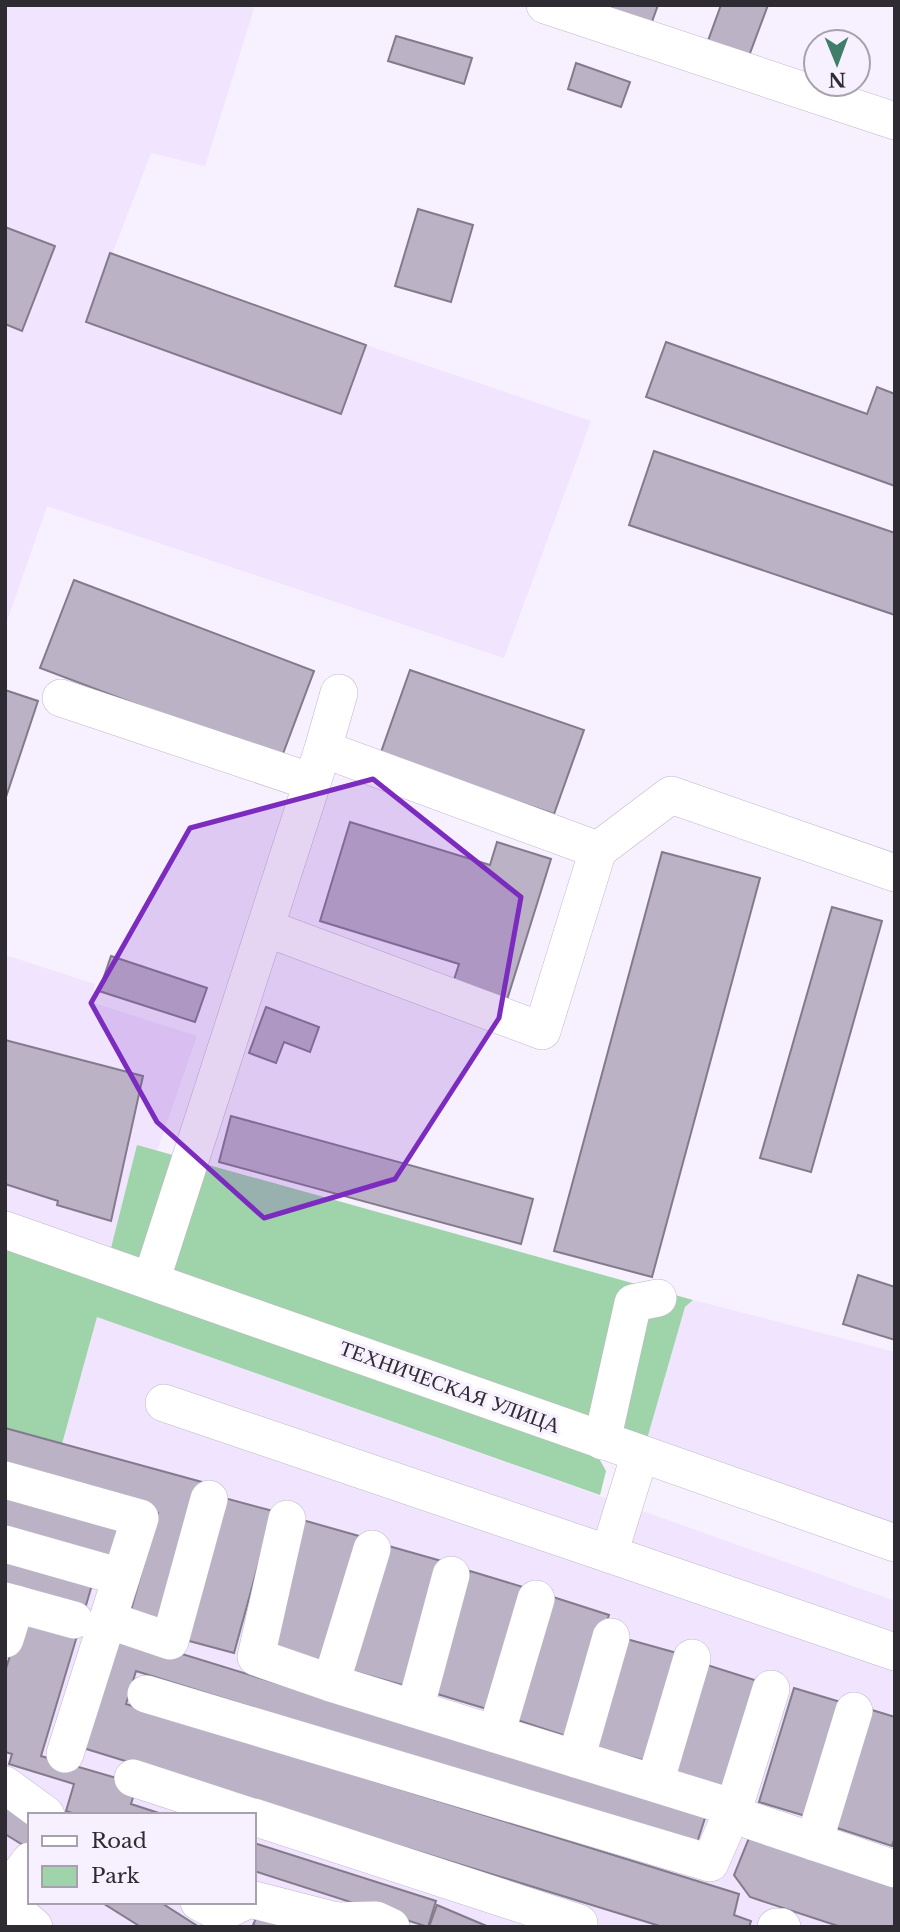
<svg xmlns="http://www.w3.org/2000/svg" width="900" height="1932" viewBox="0 0 900 1932" font-family="'Libre Baskerville',serif">
	<style>
		.built { fill: #f0e4fe; fill-rule: evenodd }
		.green { fill: #9fd3aa }
		.building { fill: #bbb3c5; stroke: #837b8c; stroke-width: 2 }
		.lines { fill: none; stroke-linecap: round; stroke-linejoin: round }
		.minor-casing { stroke: #c0b7c9; stroke-width: 38 }
		.minor { stroke: #fff; stroke-width: 37 }
		.marked { fill: #7b2cbf; fill-opacity: 0.2; stroke: #7b2cbf; stroke-width: 5; stroke-linejoin: round }
		.labels { text-anchor: middle; stroke-width: 7; stroke-linejoin: round; paint-order: stroke }
		.street-label { font-size: 21px; fill: #2e2b32; stroke: #f7f0ff }
	</style>
	<rect width="100%" height="100%" fill="#f7f0ff"/>
	<g class="built">
		<path d="M5,5H255L205,166L151,153L86,322L341,413L366,345L591,421L504,658L47,506L5,627Z"/>
		<path d="M5,955L95,984L91,1002L197,1036L157,1151L137,1146L110,1252L5,1216Z"/>
		<path d="M693,1300L895,1352V1526L647,1439L685,1307Z"/>
		<path d="M97,1317L895,1601V1927H5V1428L62,1444ZM30,1815H254V1902H30Z"/>
	</g>
	<g class="green">
		<path d="M137,1145L693,1300L685,1307L647,1439L110,1252Z"/>
		<path d="M5,1245L596,1453L606,1471L600,1495L97,1317L62,1444L5,1428Z"/>
	</g>
	<g class="building">
		<path d="M613,5H658L649,30L609,16Z"/>
		<path d="M721,5H768L746,64L705,49Z"/>
		<path d="M396,36L472,58L464,84L388,61Z"/>
		<path d="M576,63L630,82L621,107L568,89Z"/>
		<path d="M418,209L473,225L451,302L395,286Z"/>
		<path d="M5,227L55,246L22,331L5,324Z"/>
		<path d="M110,253L366,345L341,414L86,322Z"/>
		<path d="M666,342L867,414L877,387L895,394V486L646,397Z"/>
		<path d="M654,451L895,533V615L629,525Z"/>
		<path d="M74,580L314,671L281,759L40,668Z"/>
		<path d="M410,670L584,730L554,814L380,755Z"/>
		<path d="M5,690L38,701L5,800Z"/>
		<path d="M350,822L490,865L497,842L551,859L506,1003L452,986L459,964L320,921Z"/>
		<path d="M662,852L760,878L652,1277L554,1251Z"/>
		<path d="M832,907L882,921L811,1172L760,1158Z"/>
		<path d="M111,956L207,988L195,1022L99,991Z"/>
		<path d="M266,1007L319,1027L310,1052L284,1042L276,1063L249,1053Z"/>
		<path d="M5,1040L143,1076L111,1221L57,1205L58,1201L5,1184Z"/>
		<path d="M231,1116L533,1199L521,1244L219,1162Z"/>
		<path d="M858,1275L895,1287V1340L843,1324Z"/>
		<path d="M5,1428L202,1482L159,1630L128,1621L158,1513L5,1469Z"/>
		<path d="M5,1489L121,1522L111,1557L5,1528Z"/>
		<path d="M217,1496L273,1511L234,1653L178,1638Z"/>
		<path d="M299,1519L359,1536L322,1663L262,1646Z"/>
		<path d="M385,1545L445,1562L409,1687L349,1670Z"/>
		<path d="M5,1554L94,1578L84,1612L5,1591Z"/>
		<path d="M470,1571L526,1588L490,1710L434,1693Z"/>
		<path d="M553,1597L609,1615L569,1737L514,1719Z"/>
		<path d="M21,1619L77,1636L41,1756L137,1784L131,1804L165,1815H78L66,1811L74,1784L9,1764L12,1754L5,1752V1672Z"/>
		<path d="M117,1634L706,1815L696,1846L136,1671L126,1704L739,1894L734,1915L751,1921L749,1927H663L80,1747Z"/>
		<path d="M623,1638L684,1655L653,1763L591,1746Z"/>
		<path d="M707,1665L764,1683L729,1790L672,1771Z"/>
		<path d="M794,1688L847,1704L812,1818L759,1802Z"/>
		<path d="M872,1710L895,1717V1837L892,1846L834,1827Z"/>
		<path d="M5,1803L30,1821V1841L26,1847L5,1834Z"/>
		<path d="M749,1838L895,1887V1927H841L750,1897L734,1875Z"/>
		<path d="M254,1843L436,1901L428,1927L254,1871Z"/>
		<path d="M101,1902H160L199,1927H141Z"/>
		<path d="M437,1905L489,1927H429Z"/>
		<path d="M259,1912L311,1927H258L253,1925Z"/>
	</g>
	<g class="lines">
		<defs>
			<g id="minor">
				<path d="M545,5L895,121"/>
				<path d="M61,698L312,782"/>
				<path d="M323,749L339,693"/>
				<path d="M266,928L542,1031L598,850"/>
				<path d="M5,1230L895,1543"/>
				<path d="M151,1281L323,749L598,850L671,795L895,873"/>
				<path d="M164,1403L609,1554"/>
				<path d="M602,1441L633,1303L658,1298"/>
				<path d="M640,1454L609,1554L895,1652"/>
				<path d="M5,1480L140,1518L65,1754"/>
				<path d="M287,1519L256,1657L331,1683L734,1808L746,1819L895,1869"/>
				<path d="M5,1544L121,1577"/>
				<path d="M5,1601L74,1620"/>
				<path d="M108,1620L170,1641L209,1499"/>
				<path d="M5,1639L16,1604"/>
				<path d="M331,1683L372,1549"/>
				<path d="M146,1694L710,1863L734,1808L771,1689"/>
				<path d="M415,1709L451,1575"/>
				<path d="M496,1734L536,1599"/>
				<path d="M576,1759L611,1637"/>
				<path d="M133,1778L246,1815"/>
				<path d="M655,1783L692,1658"/>
				<path d="M5,1785L46,1815"/>
				<path d="M254,1817L579,1923"/>
				<path d="M814,1842L854,1711"/>
				<path d="M5,1894L30,1861"/>
				<path d="M254,1900L336,1921L335,1927"/>
				<path d="M5,1902L34,1927"/>
				<path d="M199,1902L221,1913L243,1902"/>
				<path d="M336,1921L376,1920L391,1927"/>
				<path d="M776,1927H782"/>
			</g>
		</defs>
		<use href="#minor" class="minor-casing"/>
		<use href="#minor" class="minor"/>
	</g>
	<path class="marked" d="M373,779L521,897L499,1018L395,1179L264,1218L157,1122L91,1003L190,828Z"/>
	<g class="labels">
		<g class="street-label">
			<text transform="translate(450 1387) rotate(20)" y="7">ТЕХНИЧЕСКАЯ УЛИЦА</text>
		</g>
	</g>
	<rect width="900" height="1932" fill="none" stroke="#2e2b32" stroke-width="14"/>
	<rect x="28" y="1813" width="228" height="91" fill="#f7f0ff" stroke="#a7a1ad" stroke-width="2"/>
	<rect x="42" y="1836" width="35" height="10" fill="#ffffff" stroke="#a7a1ad" stroke-width="2"/>
	<text x="91" y="1848" font-size="21" fill="#2e2b32">Road</text>
	<rect x="42" y="1866" width="35" height="21" fill="#9fd3aa" stroke="#a7a1ad" stroke-width="2"/>
	<text x="91" y="1883" font-size="21" fill="#2e2b32">Park</text>
	<g transform="translate(837 63) rotate(179)"><circle r="33" fill="#f7f0ff" stroke="#a7a1ad" stroke-width="2"/>
	<path d="M0-5L12 26L0 18L-12 26Z" fill="#407e6a"/>
	<text y="-10" font-size="19" font-weight="bold" text-anchor="middle" fill="#2e2b32">N</text>
	</g>
</svg>
